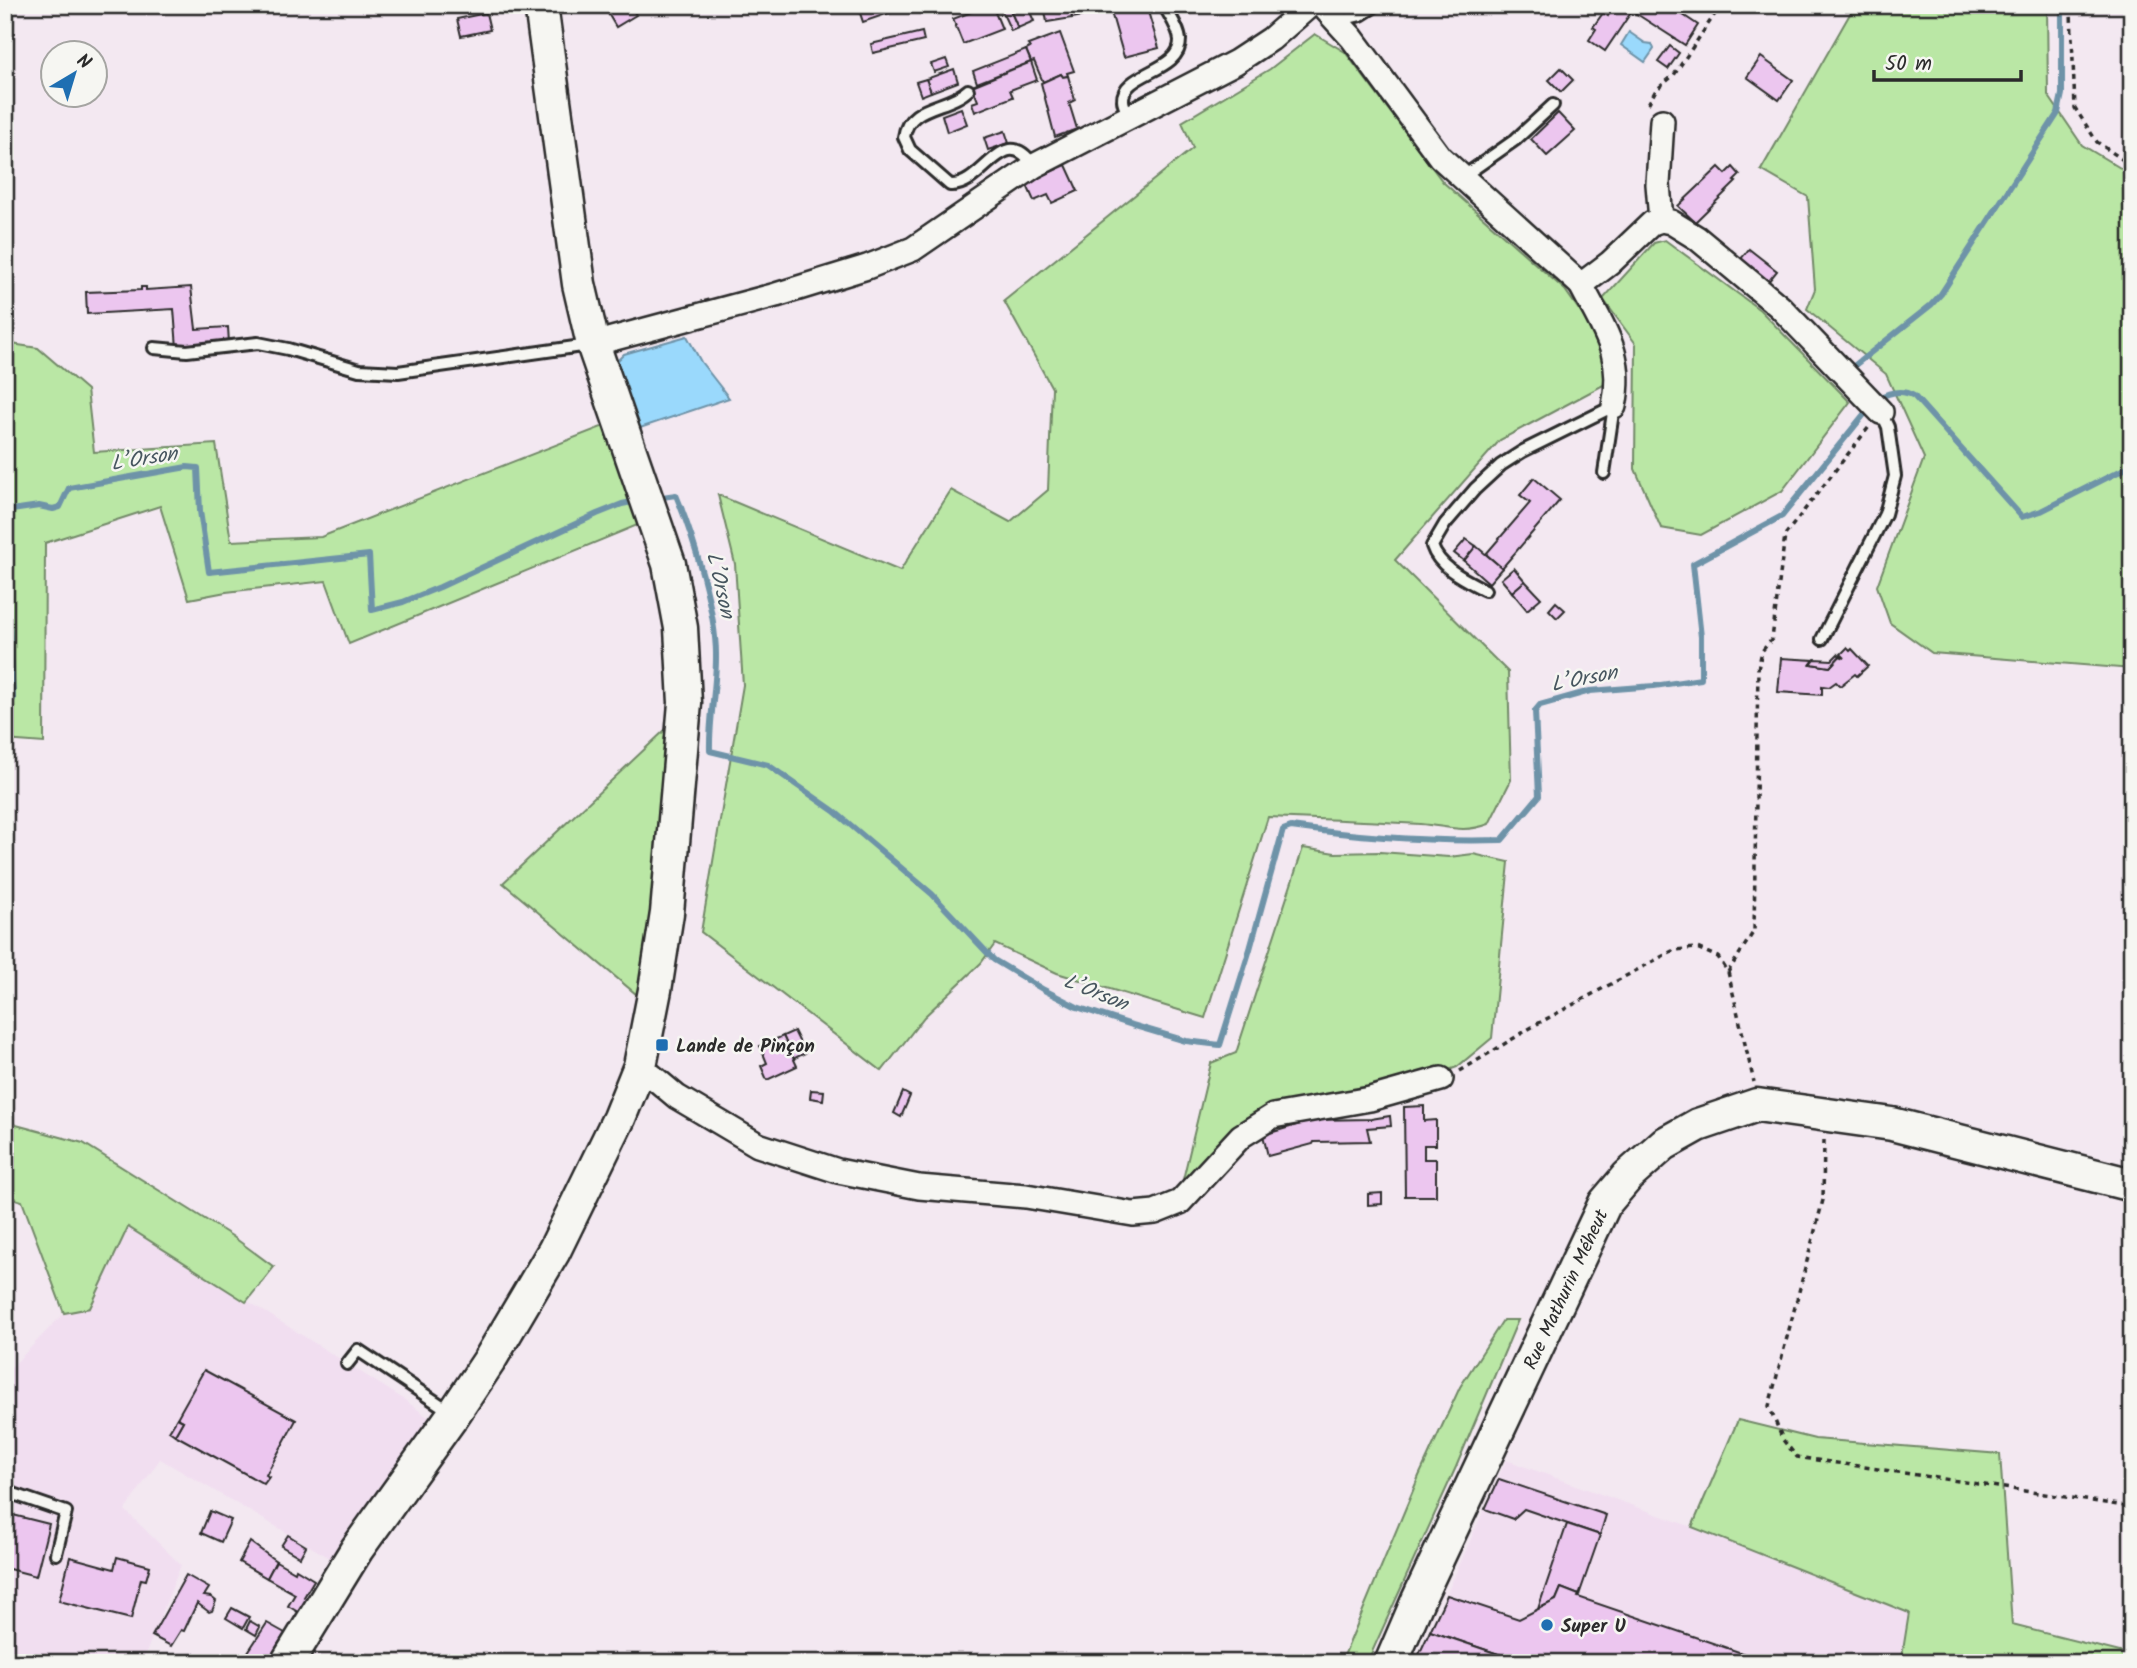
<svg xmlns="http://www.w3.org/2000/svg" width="2137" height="1668" viewBox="0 0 2137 1668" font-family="Kalam,sans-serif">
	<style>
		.built { fill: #f1def0 }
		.green { fill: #bae7a5; stroke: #728968; stroke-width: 2 }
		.water { fill: #9ad9fc; stroke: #6e93a8; stroke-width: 2 }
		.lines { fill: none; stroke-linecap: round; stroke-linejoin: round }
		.stream { stroke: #6e93a8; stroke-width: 6 }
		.building { fill: #ecc6ef; stroke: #2b2b2b; stroke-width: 2 }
		.lane-casing { stroke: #2b2b2b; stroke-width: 16 }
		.street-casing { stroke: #2b2b2b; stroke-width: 28 }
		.secondary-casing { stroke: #2b2b2b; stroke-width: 37 }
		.path { stroke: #2b2b2b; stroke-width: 3.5; stroke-dasharray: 5 5; stroke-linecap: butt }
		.lane { stroke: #f6f6f2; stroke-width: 10 }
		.street { stroke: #f6f6f2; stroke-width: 23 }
		.secondary { stroke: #f6f6f2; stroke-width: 32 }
		.poi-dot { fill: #1f6fb2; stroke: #f6f6f2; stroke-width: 2.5 }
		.labels { text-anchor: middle; stroke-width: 5; stroke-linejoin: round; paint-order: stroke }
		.poi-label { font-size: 19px; font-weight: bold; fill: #2b2b2b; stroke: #f6f6f2; text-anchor: start }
		.street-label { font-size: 19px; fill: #2b2b2b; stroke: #f6f6f2 }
		.water-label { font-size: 21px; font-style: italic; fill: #47565f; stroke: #f6f6f2 }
	</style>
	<rect width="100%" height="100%" fill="#f3e8f1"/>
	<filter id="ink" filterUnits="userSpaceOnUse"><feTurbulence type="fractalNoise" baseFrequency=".0143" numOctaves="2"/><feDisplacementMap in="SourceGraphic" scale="14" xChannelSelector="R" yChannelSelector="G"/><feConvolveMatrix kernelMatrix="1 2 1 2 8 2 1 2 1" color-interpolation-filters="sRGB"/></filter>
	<g filter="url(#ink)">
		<g class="built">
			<path d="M128,1226L402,1398L436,1423L337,1562L160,1459L125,1510L181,1565L142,1663H40L5,1654V1374L64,1313L90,1308Z"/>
			<path d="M1506,1460L1692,1527L1909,1613L1901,1663H1416Z"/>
		</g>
		<g class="green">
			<path d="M1855,5H2047L2048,95L2082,145L2132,175V669L1932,653L1890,623L1877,586L1924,458L1886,374L1807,309L1815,289L1808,197L1761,170Z"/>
			<path d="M1315,34L1345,52L1443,182L1565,290L1593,330L1611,381L1500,440L1395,560L1508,672L1511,780L1489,824C1462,834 1447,826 1420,824C1370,821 1319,819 1268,817L1205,1018L1057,973L995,944L981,963L924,1017L882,1071L701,932L743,685L735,564L718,495L900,571L951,490L1010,522L1048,490L1052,388L1004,301L1193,148L1182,122L1270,69Z"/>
			<path d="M1665,240L1760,310L1850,402L1782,491L1701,535L1661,528L1635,469L1636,344L1603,299L1654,243Z"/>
			<path d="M5,343L38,348L87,390L94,452L216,444L231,541L321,537L604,426L640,524L349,644L326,581L226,592L189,599L160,506L45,543L44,743L5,740Z"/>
			<path d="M666,729L658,850L644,997L636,994L503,883Z"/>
			<path d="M1303,848L1335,853L1380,852L1449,857L1473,854L1509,862L1492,1038L1457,1067L1399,1088L1291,1105L1179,1196L1211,1063L1236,1053Z"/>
			<path d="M5,1122L83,1143L232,1236L274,1267L246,1302L128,1227L90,1308L64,1313L22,1201L5,1196Z"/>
			<path d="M1503,1320H1518L1456,1467L1367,1663H1341L1419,1476L1460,1387Z"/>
			<path d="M1738,1420L1815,1439L2000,1454L2012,1625L2132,1655V1663H1901L1909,1613L1692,1527Z"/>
		</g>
		<g class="water">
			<path d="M1629,32L1645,43L1652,44L1654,49L1645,62L1621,45Z"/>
			<path d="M687,336L701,362L729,398L637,429L615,363L624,354Z"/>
		</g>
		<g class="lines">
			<g class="stream">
				<path d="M1854,372L1850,369L1931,305L1941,294L2058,113L2062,94V5"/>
				<path d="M1877,399C1889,392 1902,389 1914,396L2022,517L2041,511L2132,465"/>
				<path d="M655,498L676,495C693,536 717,614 716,658C716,689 709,720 710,751L768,765L834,811L932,894L994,960L1044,990L1077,1007L1132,1025L1186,1041L1220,1045L1250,949L1283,830L1291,827C1362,837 1431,842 1502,840L1539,796L1535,711L1540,705L1590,691L1654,686L1701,679V637L1693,564L1782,516L1870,407"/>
				<path d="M5,511L39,506L53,509L60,507L69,488L187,467L198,468L200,511L209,572L369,555L372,610L403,602L440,587L597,514L622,504L637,501"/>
				<path d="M5,536L13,699L5,704"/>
			</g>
		</g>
		<g class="building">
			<path d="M603,5H630L636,15L616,27Z"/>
			<path d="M883,5H912L863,22L860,13Z"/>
			<path d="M989,5H992L1002,29L963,44L953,19Z"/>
			<path d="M999,5H1008L1018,28L1011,31Z"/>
			<path d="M1008,5H1027L1034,21L1018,28Z"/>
			<path d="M1044,5H1070L1072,18L1047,22Z"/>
			<path d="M1070,5H1091L1093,14L1072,18Z"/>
			<path d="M1091,5H1109L1110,11L1093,14Z"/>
			<path d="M1109,5H1146L1159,48L1124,57Z"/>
			<path d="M1614,5H1668L1698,25L1685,45L1632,11L1605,51L1589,40L1596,29L1593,27L1603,13L1608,16Z"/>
			<path d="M486,13L490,30L461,36L457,19Z"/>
			<path d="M922,32L924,41L873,53L871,44Z"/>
			<path d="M1060,33L1074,71L1067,73L1068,76L1063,77L1061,74L1043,82L1034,61L1031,62L1026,50L1030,48L1028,45Z"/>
			<path d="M1670,46L1679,53L1668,69L1658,62Z"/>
			<path d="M1026,50L1031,62L977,83L973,71Z"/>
			<path d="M1761,57L1793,80L1779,100L1747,77Z"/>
			<path d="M946,59L949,67L934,72L931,64Z"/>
			<path d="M1031,62L1037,80L1010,90L1013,97L975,112L972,103L978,101L972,86Z"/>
			<path d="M1561,68L1573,80L1561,92L1549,80Z"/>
			<path d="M954,69L958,82L931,92L926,79Z"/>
			<path d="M1061,74L1063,77L1068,76L1075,100L1069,103L1077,129L1055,137L1041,83Z"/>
			<path d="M926,79L931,92L921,96L916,82Z"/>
			<path d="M961,108L967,124L947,132L942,115Z"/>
			<path d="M1558,113L1575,131L1547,156L1531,139Z"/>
			<path d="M1005,131L1009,143L988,150L984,138Z"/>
			<path d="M1066,165L1078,191L1052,203L1048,195L1034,201L1026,183Z"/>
			<path d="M1719,167L1726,174L1733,167L1740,175L1734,181L1736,182L1695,222L1678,206Z"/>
			<path d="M1749,249L1777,271L1768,282L1741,259Z"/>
			<path d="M141,287H146V290L191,287L196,329L228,327L229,343L177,348L174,309L87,314L86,292L141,290Z"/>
			<path d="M1534,478L1560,500L1502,568L1486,554L1530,503L1520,495Z"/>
			<path d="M1466,539L1476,546L1464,561L1454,553Z"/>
			<path d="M1476,546L1502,568L1489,583L1464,561Z"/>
			<path d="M1514,568L1525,581L1512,592L1501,579Z"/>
			<path d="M1525,581L1541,598L1527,610L1512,592Z"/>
			<path d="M1556,602L1565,610L1557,618L1549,610Z"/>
			<path d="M1847,648L1850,651L1852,649L1868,666L1857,676L1855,674L1840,686L1836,682L1829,687L1822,686V695L1778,692L1781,658L1814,660L1811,664L1830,667L1840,656L1845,658L1841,654Z"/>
			<path d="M1838,654L1840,656L1830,667L1811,664L1815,659L1832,660Z"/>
			<path d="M794,1031L805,1053L793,1059L783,1036Z"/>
			<path d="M783,1036L797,1066L767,1080L761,1066L767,1063L760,1046Z"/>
			<path d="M811,1090L824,1091L823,1100L810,1098Z"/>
			<path d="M903,1092L910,1096L901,1117L894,1113Z"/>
			<path d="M1424,1106V1121L1436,1120V1145H1424V1159H1436V1196H1405L1404,1107Z"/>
			<path d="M1390,1116L1391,1126L1367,1128L1370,1141L1314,1142L1313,1144L1268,1156L1263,1135L1314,1120L1371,1119Z"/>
			<path d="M1382,1193V1204L1368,1205V1194Z"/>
			<path d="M204,1370L296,1420L266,1475L269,1477L264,1484L175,1435L183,1421L177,1418Z"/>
			<path d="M177,1418L183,1421L175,1435L169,1431Z"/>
			<path d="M1499,1479L1606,1515L1600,1535L1524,1509L1513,1519L1485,1509Z"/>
			<path d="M210,1511L231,1520L221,1542L201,1533Z"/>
			<path d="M5,1513L49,1524L36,1576L5,1568Z"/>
			<path d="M1567,1524L1600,1535L1579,1595L1561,1588L1556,1600L1538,1609Z"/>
			<path d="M288,1535L306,1546L300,1557L281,1546Z"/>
			<path d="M250,1542L276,1561L267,1578L239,1562Z"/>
			<path d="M70,1557L114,1569L117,1557L150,1566L146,1580L141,1579L131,1619L59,1601Z"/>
			<path d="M276,1561L295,1572L296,1569L314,1580L304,1597L307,1599L298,1612L288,1606L295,1594L267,1578Z"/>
			<path d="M186,1575L209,1588L204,1596L211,1597L216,1601L212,1611L209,1612L197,1603L184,1631L181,1630L171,1646L152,1636Z"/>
			<path d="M1561,1588L1579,1595L1578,1597L1771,1663H1525L1430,1631L1447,1595L1519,1619L1556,1600Z"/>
			<path d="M232,1608L249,1617L243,1628L226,1618Z"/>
			<path d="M250,1621L260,1627L256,1635L246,1629Z"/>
			<path d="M267,1623L285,1633L267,1663H248L251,1659L246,1655Z"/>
			<path d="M1430,1631L1525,1663H1415Z"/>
		</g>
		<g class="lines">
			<defs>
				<g id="lane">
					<path d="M1336,21L1361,15L1377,5"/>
					<path d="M968,90C948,109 908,104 904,137L910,150L950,185C984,187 1003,120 1034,166"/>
					<path d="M1129,116C1127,112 1123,105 1123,100C1122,72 1181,72 1180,40C1179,28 1169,15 1164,5"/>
					<path d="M1461,178L1515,140L1553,105"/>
					<path d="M154,348L187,351L258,343L288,349L359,370L398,372L589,345"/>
					<path d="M1604,473L1614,406"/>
					<path d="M1485,590C1466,580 1439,568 1432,546L1445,524L1475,489L1501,465L1523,451L1614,406"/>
					<path d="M1822,639L1885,514L1895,476L1888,427L1881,412"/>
					<path d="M347,1364L358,1350L451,1412"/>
					<path d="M5,1491L66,1512L56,1554"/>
					<path d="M1397,1653L1417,1663"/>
				</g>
				<g id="street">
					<path d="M1322,5L1352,38L1440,157L1581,285L1610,263L1652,223L1661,220L1671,222L1697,238L1780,307L1881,412"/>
					<path d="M1661,220L1658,184L1662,121"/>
					<path d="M1581,285C1603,328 1625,355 1614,406"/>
					<path d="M593,344L776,295L867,267L913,249L1034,166L1236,62L1271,39L1310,5"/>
					<path d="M640,1066L677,1097L758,1145L838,1171L919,1187L1026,1196L1133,1214L1155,1212L1180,1202L1241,1136L1273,1116L1370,1099L1441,1079"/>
				</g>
				<g id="secondary">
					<path d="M287,1663L357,1549L451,1418L489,1361L554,1251L619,1118L640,1066L655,990L667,913L685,703L681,628L669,564L593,344L579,284L541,5"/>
					<path d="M1391,1663L1418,1600L1605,1203L1628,1176L1664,1144L1698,1125L1757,1105L1892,1124L2132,1185"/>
				</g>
			</defs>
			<use href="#lane" class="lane-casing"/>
			<use href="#street" class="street-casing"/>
			<use href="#secondary" class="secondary-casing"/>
			<g class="path">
				<path d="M2057,5L2071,13L2075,108L2097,142L2132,166"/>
				<path d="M1648,104L1656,90L1674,75L1721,5"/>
				<path d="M1728,972L1754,931L1758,669L1762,651L1772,639L1785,535L1869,427"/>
				<path d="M1460,1071L1537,1024L1674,950L1697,948L1718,957L1728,972L1754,1082"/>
				<path d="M1824,1140L1823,1200L1769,1406L1783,1440L1797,1457L2132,1507"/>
			</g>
			<use href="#lane" class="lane"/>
			<use href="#street" class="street"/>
			<use href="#secondary" class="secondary"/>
		</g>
	</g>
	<g class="poi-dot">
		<rect x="655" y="1038" width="14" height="14" rx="3.5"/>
		<circle cx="1547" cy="1625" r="7"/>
	</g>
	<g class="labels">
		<g class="poi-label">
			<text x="676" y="1052">Lande de Pinçon</text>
			<text x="1561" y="1632">Super U</text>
		</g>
		<g class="street-label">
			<text transform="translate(1565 1289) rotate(-65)" y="7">Rue Mathurin Méheut</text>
		</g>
		<g class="water-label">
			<text transform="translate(144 458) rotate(-9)" y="7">L’Orson</text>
			<text transform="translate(721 585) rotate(77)" y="7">L’Orson</text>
			<text transform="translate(1584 678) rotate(-11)" y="7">L’Orson</text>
			<text transform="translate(1096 992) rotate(22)" y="7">L’Orson</text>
		</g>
	</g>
	<rect width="2137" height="1668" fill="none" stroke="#f6f6f2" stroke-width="28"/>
	<rect x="14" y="14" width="2109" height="1640" fill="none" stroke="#2b2b2b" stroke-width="2.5" filter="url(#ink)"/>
	<g transform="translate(74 74) rotate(38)"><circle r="33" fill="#f6f6f2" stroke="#a5a5a2" stroke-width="2"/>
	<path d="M0-5L12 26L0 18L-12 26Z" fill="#1f6fb2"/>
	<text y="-10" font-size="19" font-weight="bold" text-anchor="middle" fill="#2b2b2b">N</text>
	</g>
	<path d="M1874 70v10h147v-10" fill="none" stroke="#2b2b2b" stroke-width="3.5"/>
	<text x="1885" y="70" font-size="21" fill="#2b2b2b" stroke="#f6f6f2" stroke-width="5" paint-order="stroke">50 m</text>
</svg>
